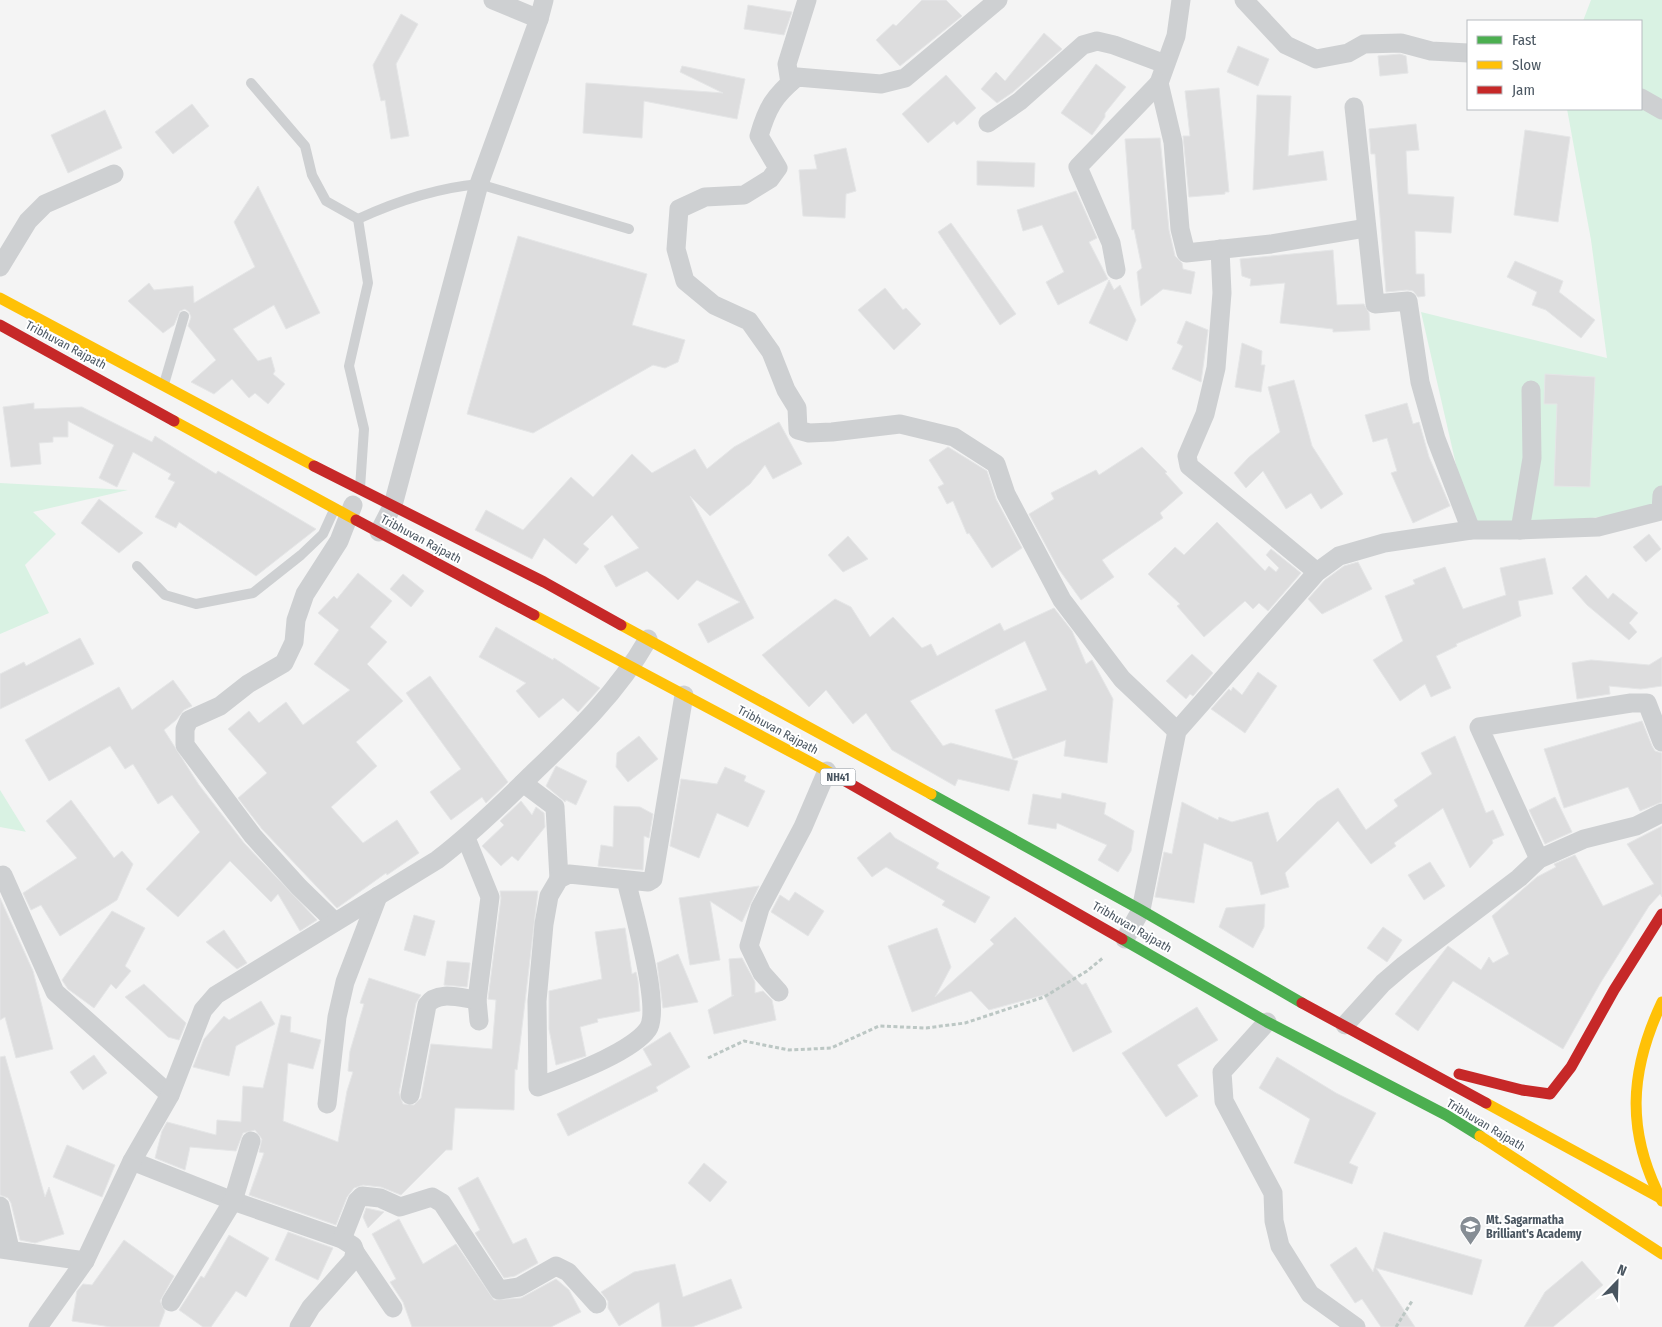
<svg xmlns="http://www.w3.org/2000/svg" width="1662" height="1327" viewBox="0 0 1662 1327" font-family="'Fira Sans Condensed',sans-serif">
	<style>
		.green { fill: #d9f2e3 }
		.building { fill: #ddddde; stroke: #e5e6e7 }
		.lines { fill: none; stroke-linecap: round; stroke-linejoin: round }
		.path { stroke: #bcc7c4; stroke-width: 3; stroke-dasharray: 4 2.5; stroke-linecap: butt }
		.lane { stroke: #ced0d2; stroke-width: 10 }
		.street { stroke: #ced0d2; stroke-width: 19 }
		.fast { stroke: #4caf50; stroke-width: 11 }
		.slow { stroke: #ffc107; stroke-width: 11 }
		.jam { stroke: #c62828; stroke-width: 11 }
		.labels { text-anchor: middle; stroke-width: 4; stroke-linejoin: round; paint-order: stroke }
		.shield { fill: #fff; stroke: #808990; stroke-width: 1 }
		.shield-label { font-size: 11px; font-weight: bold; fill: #4a5661 }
		.street-label { font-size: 12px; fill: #4a5661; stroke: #fff }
		.poi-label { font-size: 12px; font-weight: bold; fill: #4a5661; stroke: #fff; text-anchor: start }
	</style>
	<rect width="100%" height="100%" fill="#f4f4f4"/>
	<g class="green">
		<path d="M1591,0H1662V515L1660,511L1471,530L1421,312L1607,358L1591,240L1567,109H1641V21H1583Z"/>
		<path d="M0,483L128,490L33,512L56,534L25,565L49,613L0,634Z"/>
		<path d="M0,790L26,832H27L0,827Z"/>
	</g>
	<g class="building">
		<path d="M922,0H946L962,16L900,66L876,40L893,24L896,26Z"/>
		<path d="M748,5L792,12L784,35L744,29Z"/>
		<path d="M401,14L418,24L396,64L409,136L391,139L385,100L381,101L373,65Z"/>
		<path d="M1044,33L1062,49L1013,92L997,103L981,89L996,72L1005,81Z"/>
		<path d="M1238,46L1269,59L1258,86L1227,72Z"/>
		<path d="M1400,54L1406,56L1408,73L1380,76L1378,56Z"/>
		<path d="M1096,64L1126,87L1105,113V117L1092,135L1061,113Z"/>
		<path d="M682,66L745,79L737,119L644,101L642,138L583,133L586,83L723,93L680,72Z"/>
		<path d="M946,75L976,108L957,125L954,121L928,143L902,114Z"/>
		<path d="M1219,88L1229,192H1225V194L1189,197L1183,136H1190L1185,91Z"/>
		<path d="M1257,95L1291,96L1288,156L1323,151L1327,180L1253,190Z"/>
		<path d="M192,104L209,126L173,154L155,132Z"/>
		<path d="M105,110L122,148L68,173L51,135Z"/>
		<path d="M1416,124L1419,150L1406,151L1408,194L1454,197L1451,233L1415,231L1416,274H1424L1425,296L1418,297L1413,291L1407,290L1386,292L1375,154H1371L1369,129Z"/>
		<path d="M1525,130L1570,137L1558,222L1514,215Z"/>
		<path d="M1160,138L1169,230L1175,256L1182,263L1183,269L1195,272L1191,294L1163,289L1141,306L1137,272L1142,268L1134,229L1132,230L1125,139Z"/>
		<path d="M846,148L856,191L846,194L845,218L803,216L799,170L817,169L814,155Z"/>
		<path d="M977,161L1035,163L1034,187L977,185Z"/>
		<path d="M258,186L320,313L286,329L274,305L233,329L258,361L271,357L275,371L273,374L285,384L268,404L255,393L249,398L232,379L214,394L191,382L216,360L188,326L191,317L189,312L185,309L180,311L174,325L163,333L128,301L149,283L154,290L193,286L194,303L255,267L234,222Z"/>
		<path d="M1076,191L1097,238L1089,242L1108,279L1058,305L1046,282L1064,272L1042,225L1023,231L1017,210Z"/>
		<path d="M951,223L1016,314L1000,325L938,232Z"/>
		<path d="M518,236L647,274L632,325L685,340L678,362L665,368L653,365L533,433L467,414Z"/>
		<path d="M1333,250L1337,305L1364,304L1369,313L1370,330L1333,332V329L1280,323L1285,283L1250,286L1251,279L1242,276L1240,259Z"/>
		<path d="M1515,261L1563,281L1559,292L1595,320L1581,338L1546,310L1532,305L1537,292L1507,277Z"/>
		<path d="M1109,280L1114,290L1120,285L1136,320L1127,341L1089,323Z"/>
		<path d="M885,288L903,310L906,308L921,324L894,350L858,310Z"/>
		<path d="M1186,321L1208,330L1201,382L1172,369L1183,346L1177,343Z"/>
		<path d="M1242,343L1262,351L1261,365H1265L1261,392L1235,387Z"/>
		<path d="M1545,374L1595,377L1590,487L1554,486L1557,404H1544Z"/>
		<path d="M1294,380L1312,446L1343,494L1321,509L1311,493L1286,509L1263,471L1246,488L1234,473L1249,457L1280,432L1268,387Z"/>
		<path d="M34,403V409L82,407L152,442L155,436L216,474L218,471L316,529L256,576L179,522L176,528L155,517L175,482L168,479L171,474L133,452L117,487L99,478L114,445L68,421V437H53V442L39,443L41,464L11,467L3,407Z"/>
		<path d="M1407,403L1413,424L1419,422L1429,457L1450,506L1413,523L1391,473L1397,471L1387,438L1373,442L1365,415Z"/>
		<path d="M779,422L802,464L773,479L765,465L750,484L710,516L690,496L754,618L708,643L698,624L740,602L697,580L678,600L647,571L616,587L604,566L639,548L612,515L583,544L589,549L576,564L544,538L532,559L475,530L486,510L523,530L571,477L593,497L632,454L652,473L695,449L707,469L734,447Z"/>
		<path d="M948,447L987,471L996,499L1022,548L992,568L969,533L967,534L953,501L947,504L938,487L944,484L929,460Z"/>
		<path d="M1142,447L1167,472L1165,473L1183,493L1160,513L1163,518L1102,560L1114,577L1081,600L1058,568L1029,514L1054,499L1051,493L1096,470L1099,475Z"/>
		<path d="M99,499L143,533L119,553L81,523Z"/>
		<path d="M1217,522L1265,571L1269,566L1276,572L1279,568L1266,555L1271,549L1301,573L1268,611L1259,603L1253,609L1245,601L1204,637L1177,606L1180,604L1148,574L1175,547L1184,555Z"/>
		<path d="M1649,534L1661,549L1646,562L1633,547Z"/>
		<path d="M848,536L868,559L843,572L828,555Z"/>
		<path d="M1545,558L1553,594L1518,601L1521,616L1456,644L1457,646L1436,656L1451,688L1431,697L1425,684L1400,701L1373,660L1403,641L1385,596L1415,584L1413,580L1445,567L1463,609L1506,595L1500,568Z"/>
		<path d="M1358,562L1372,589L1322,614L1308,599L1325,580L1344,566Z"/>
		<path d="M358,573L392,601L370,627L387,642L367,664L403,701L356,742L377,766L331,807L363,843L397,820L419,853L387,875L386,873L337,908L262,829L238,798L267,773L228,729L249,711L259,723L286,702L303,725L350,690L314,664L339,630L318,613L334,596L337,599Z"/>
		<path d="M403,574L424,591L411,607L390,589Z"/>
		<path d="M1586,575L1608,599L1613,593L1638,613L1629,623L1637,632L1629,640L1587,605L1572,588Z"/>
		<path d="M835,599L851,607L870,637L893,617L922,648L931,644L937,656L1000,623L1004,631L1054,608L1072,631L1086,664L1092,660L1113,699L1107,763L1064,756L1066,740L1013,759L995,710L1047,690L1025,641L910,701L943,746L951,743L1018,761L1009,791L958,779L955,786L892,750L866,713L853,724L826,690L809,707L762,655Z"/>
		<path d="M496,627L553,660L554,658L600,688L578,712L563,698L539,718L516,691L526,683L479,657Z"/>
		<path d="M80,638L94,664L0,709V674L24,662L26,666Z"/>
		<path d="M1192,654L1213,673L1193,696L1190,694L1186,699L1166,681Z"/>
		<path d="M1662,657V686L1641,689L1609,686L1610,694L1577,699L1572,663L1591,660L1649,665Z"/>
		<path d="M1258,672L1277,686L1245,733L1211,709L1229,689L1231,691L1233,687L1242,695Z"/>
		<path d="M430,676L508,782L486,803L482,797L451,820L430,792L461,769L406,693Z"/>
		<path d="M173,680L192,706L184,710L176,720L164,730L199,785L244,843L317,920L300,931L278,894L271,902L230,861L178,917L146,889L200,832L172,795L158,804L133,764L125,769L110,746L49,781L25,740L119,687L132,710Z"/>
		<path d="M1642,721L1652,746L1655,751L1662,753V802L1640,811L1628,787L1564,808L1544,749Z"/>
		<path d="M639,736L658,759L628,782L616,767L617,753Z"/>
		<path d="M1455,736L1486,813L1493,810L1504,835L1492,840L1493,843L1470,868L1443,808L1394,843L1396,846L1371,864L1338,821L1285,873L1289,887L1261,895L1252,862L1204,843L1194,903L1155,897L1164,852L1172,854L1182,802L1218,820L1219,817L1232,822L1268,812L1277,842L1317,802L1338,788L1366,830L1398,806L1394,800L1432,774L1421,753Z"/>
		<path d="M556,766L587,781L576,805L566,800L565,802L546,786Z"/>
		<path d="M725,767L746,776L744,781L765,791L748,827L717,813L699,858L670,846L681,779L717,784Z"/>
		<path d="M1062,793L1106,803L1104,814L1134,831L1131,851L1118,872L1098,860L1107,845L1057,823L1056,829L1028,824L1033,794L1061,799Z"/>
		<path d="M1555,797L1572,832L1545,844L1529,810Z"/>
		<path d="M71,800L114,858L122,851L133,864L117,900L60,936L41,905L31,910L23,893L77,858L46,821Z"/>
		<path d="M521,801L532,815L536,807L544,813L545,827L518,861L512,856L501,866L482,846L504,825L500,821Z"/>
		<path d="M614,806L640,807L653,814L649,838L644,836L643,870L598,866L601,845L613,847Z"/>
		<path d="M1662,826V897L1660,894L1649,906L1601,982L1563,1049L1453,981L1418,1031L1395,1014L1448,946L1481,970L1489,957L1493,963L1509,954L1492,916L1537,877L1556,867L1554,864L1575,855L1603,906L1654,884L1627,844Z"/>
		<path d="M890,832L895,838L939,863L936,868L990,897L975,923L942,905L945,901L886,867L872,877L857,858Z"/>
		<path d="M1430,862L1445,886L1424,900L1408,875Z"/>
		<path d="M759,886L742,922L710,901L720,960L690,965L679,898Z"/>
		<path d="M500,891H538L517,1070L515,1069L514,1110L455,1108L452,1150H446L401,1195L381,1187L363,1185L354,1188L347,1197L336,1225L249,1195L264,1153L259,1152L262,1139L255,1130L243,1133L236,1151L190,1147L185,1170L155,1158L162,1131L167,1122L216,1135L217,1120L241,1122L243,1086L263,1088L281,1015L291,1017L290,1032L321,1040L313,1069L288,1063L283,1121L338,1142L347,1091L353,1072L348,1071L350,1051L364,1004L360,1003L369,978L421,995L416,1003L399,1093L403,1104L414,1105L421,1098L431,1044L492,1049L496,1000L488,999L501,898Z"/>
		<path d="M795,892L824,911L808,936L771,912L780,895L789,901Z"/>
		<path d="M0,898L33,971L53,1049L16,1058L5,1017L0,1020Z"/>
		<path d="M1265,904L1264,927L1253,948L1219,927L1226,908Z"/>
		<path d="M112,911L145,928L125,966L131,971L116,989L111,984L94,1008L68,989L62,980Z"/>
		<path d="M414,915L435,921L425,956L404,950Z"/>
		<path d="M1015,917L1082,985L1086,983L1112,1032L1073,1052L1044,995L989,1010L971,991L912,1012L888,946L937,928L951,967L935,997L994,944L990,940Z"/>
		<path d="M1383,927L1402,940L1387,962L1367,948Z"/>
		<path d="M625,928L632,974L636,972L638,981L640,1011L597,1019L598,1022L580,1027L586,1056L556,1065L549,1029V991L602,979L595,932Z"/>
		<path d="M224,930L247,963L237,969L206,942Z"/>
		<path d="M678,954L698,1002L663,1008L657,963Z"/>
		<path d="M742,958L755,982V993L763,991L772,1000L776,1020L714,1034L708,1010L734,995L732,996L729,959Z"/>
		<path d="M447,961L470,963L467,987L444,985Z"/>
		<path d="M144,984L186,1023L179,1040L168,1037L125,997Z"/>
		<path d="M261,1001L275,1024L236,1046L229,1076L193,1067L204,1039L224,1016L229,1020Z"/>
		<path d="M1197,1007L1218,1040L1177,1065L1198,1096L1166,1117L1122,1053Z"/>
		<path d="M670,1032L690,1067L656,1087L658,1091L568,1136L557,1114L652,1065L643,1049Z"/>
		<path d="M94,1055L107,1073L83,1090L70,1072Z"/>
		<path d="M5,1056L45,1197L49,1187L64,1234L35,1243L20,1240L11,1203L8,1198L0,1195V1057Z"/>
		<path d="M1277,1057L1336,1093L1376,1113L1349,1163L1358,1167L1352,1184L1294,1163L1310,1119L1259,1088Z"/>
		<path d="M67,1145L115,1165L102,1197L53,1177Z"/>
		<path d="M704,1163L727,1182L710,1202L688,1183Z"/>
		<path d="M478,1177L513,1244L526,1238L538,1263L515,1276L504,1278L475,1233L480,1230L458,1188Z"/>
		<path d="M366,1208L384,1212L368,1228L363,1217Z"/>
		<path d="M399,1219L423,1264L456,1244L494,1300L521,1298L556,1279L569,1290L581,1312L551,1327H412L403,1302L390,1282L396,1279L372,1234Z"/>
		<path d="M288,1232L333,1248L318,1280L275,1260Z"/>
		<path d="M1384,1232L1482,1260L1472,1295L1376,1268L1415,1327H1381L1362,1299L1355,1303L1330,1265L1356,1247L1373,1272Z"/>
		<path d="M229,1235L269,1258L246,1297L236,1291L211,1327H203L179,1310L201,1276L204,1278Z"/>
		<path d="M124,1240L174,1276L160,1301L165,1311L159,1327H111L72,1321L77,1291L83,1284L92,1285Z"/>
		<path d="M1582,1261L1603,1285L1553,1327H1524L1545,1292Z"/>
		<path d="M675,1264L683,1297L731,1279L742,1308L692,1327H662L659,1302L619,1326L608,1308V1301L601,1292L634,1272Z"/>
	</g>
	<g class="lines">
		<g class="path">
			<path d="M708,1058L744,1041L789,1050L831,1048L879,1026L926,1028L965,1023L1044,997L1087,971L1104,957"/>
			<path d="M1396,1327L1412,1301"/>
		</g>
		<g class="lane">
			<path d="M251,83L305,146L312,175L326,201L358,219"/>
			<path d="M164,384L184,316"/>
			<path d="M360,488L364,429L349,366L368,283L358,219C397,201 436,188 479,184L629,229"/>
			<path d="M137,566L165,595L196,604L253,593L301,555L323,534L334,510"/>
		</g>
		<g class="street">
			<path d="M493,0L539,19"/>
			<path d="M998,0L905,78L881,84L797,77C774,96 767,108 759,136L778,168L770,179L744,195L705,197L679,209L676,249L685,281L714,305L749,321L771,352L786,390L797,408L798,430L809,433L832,432L900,424L954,437L996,464L1006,494L1062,600L1122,679L1177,731"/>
			<path d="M1181,0L1176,36L1159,83L1173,142L1180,229L1186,253L1271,244L1366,228"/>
			<path d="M1244,0L1286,45L1316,59L1348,53L1364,44L1401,43L1431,51L1468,53"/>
			<path d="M790,83L787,64L807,0"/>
			<path d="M1641,98L1662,110"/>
			<path d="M1354,107L1375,304L1408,301L1420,382L1436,439L1471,530"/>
			<path d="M988,123L1020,101L1083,45L1097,41L1114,45L1165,64"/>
			<path d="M1220,249L1222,293L1216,368L1205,414L1187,456L1189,466L1317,572"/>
			<path d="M0,267L28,221L45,204L114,174"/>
			<path d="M1116,270L1111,243L1078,167L1159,83"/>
			<path d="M1520,530L1532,458L1531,390"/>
			<path d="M379,532L393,505L479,184L539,19L544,0"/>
			<path d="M523,783L555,807L559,879"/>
			<path d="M466,838L490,897L477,1000L479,1021"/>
			<path d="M1539,859L1479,727L1631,703H1647L1662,742"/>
			<path d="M3,875L55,992L170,1095"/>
			<path d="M626,880C632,906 662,1008 648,1029C631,1053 566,1076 538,1087L537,1001L544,924L549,896L559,879L569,874L648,882L653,879L684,695"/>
			<path d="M335,922L299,887L253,836L185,745V729L189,720L220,706L248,684L284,663L294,642L296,620L305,594L339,541L353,505"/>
			<path d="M1125,939L1141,910L1177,731L1317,572L1339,556L1384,543L1471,530H1520L1598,527L1661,511L1662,495"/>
			<path d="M779,992L762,973L749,946L760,908L803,827L827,771"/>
			<path d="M1267,1022L1222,1072L1224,1101L1273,1193L1274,1221L1280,1246L1310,1294L1356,1327"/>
			<path d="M1345,1025L1383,983L1404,965L1519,878L1539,859L1584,839L1636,826L1662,813"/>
			<path d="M410,1095L427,1005C437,990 461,998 477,1000"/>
			<path d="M327,1104L337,1017L345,982L378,896"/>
			<path d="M132,1161L233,1201L342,1239L353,1246L355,1252L353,1260L311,1307L299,1327"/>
			<path d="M0,1206L10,1249"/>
			<path d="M342,1239L357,1201L362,1196L380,1198L400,1207L432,1197L442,1203L499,1290L519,1287L556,1266L568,1272L597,1304"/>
			<path d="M0,1249L85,1261"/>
			<path d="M355,1252L393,1308"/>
			<path d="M171,1302L233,1201L251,1141"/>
			<path d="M38,1327L85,1261L132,1161L170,1095L203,1010L216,995L437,860C471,834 501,805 531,775C575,733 618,692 648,639"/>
		</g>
		<g class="fast">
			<path d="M931,794L1141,910L1302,1003"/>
			<path d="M1122,939L1267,1022L1446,1115L1480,1136"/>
		</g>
		<g class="slow">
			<path d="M0,298L314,466"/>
			<path d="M174,421L356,520"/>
			<path d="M534,615L840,778"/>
			<path d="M621,625L931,794"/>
			<path d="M1662,1002C1629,1072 1626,1132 1662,1201"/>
			<path d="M1486,1103L1662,1199"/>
			<path d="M1480,1136L1662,1254"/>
		</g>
		<g class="jam">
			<path d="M0,325L174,421"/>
			<path d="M314,466L544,582L621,625"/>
			<path d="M356,520L534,615"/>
			<path d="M840,778L1122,939"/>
			<path d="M1302,1003L1486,1103"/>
			<path d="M1459,1074L1522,1090L1550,1094L1571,1067L1614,990L1662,914"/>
		</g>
	</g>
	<defs>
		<symbol id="school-pin" viewBox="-11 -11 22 30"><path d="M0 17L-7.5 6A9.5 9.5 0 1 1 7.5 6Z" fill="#868d94" stroke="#fff"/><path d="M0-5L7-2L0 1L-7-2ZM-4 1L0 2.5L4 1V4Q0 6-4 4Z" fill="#fff"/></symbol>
	</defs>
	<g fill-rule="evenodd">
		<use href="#school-pin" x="1458" y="1214" width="25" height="34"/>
	</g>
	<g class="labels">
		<rect class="shield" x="820.5" y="768.5" width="35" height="17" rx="4"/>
		<g class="shield-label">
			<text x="838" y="781">NH41</text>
		</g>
		<g class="street-label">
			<text transform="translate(66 345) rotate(28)" y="4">Tribhuvan Rajpath</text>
			<text transform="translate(421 539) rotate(28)" y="4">Tribhuvan Rajpath</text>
			<text transform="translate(778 730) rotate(28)" y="4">Tribhuvan Rajpath</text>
			<text transform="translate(1132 927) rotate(30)" y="4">Tribhuvan Rajpath</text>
			<text transform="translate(1486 1125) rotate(31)" y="4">Tribhuvan Rajpath</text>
		</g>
		<g class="poi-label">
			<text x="1486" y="1224">Mt. Sagarmatha<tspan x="1486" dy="14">Brilliant's Academy</tspan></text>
		</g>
	</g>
	<rect x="1467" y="20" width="175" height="90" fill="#ffffff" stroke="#b7bbc0"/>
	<rect x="1477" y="36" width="25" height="8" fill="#4caf50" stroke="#b7bbc0"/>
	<text x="1512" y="45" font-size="15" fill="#4a5661">Fast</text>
	<rect x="1477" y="61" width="25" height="8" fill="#ffc107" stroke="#b7bbc0"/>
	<text x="1512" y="70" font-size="15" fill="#4a5661">Slow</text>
	<rect x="1477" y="86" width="25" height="8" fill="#c62828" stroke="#b7bbc0"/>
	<text x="1512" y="95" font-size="15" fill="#4a5661">Jam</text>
	<g transform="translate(1617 1282) rotate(23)" stroke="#ffffff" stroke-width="4" paint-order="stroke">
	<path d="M0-4L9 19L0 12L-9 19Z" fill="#4a5661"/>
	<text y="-8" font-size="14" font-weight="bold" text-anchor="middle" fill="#4a5661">N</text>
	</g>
</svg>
